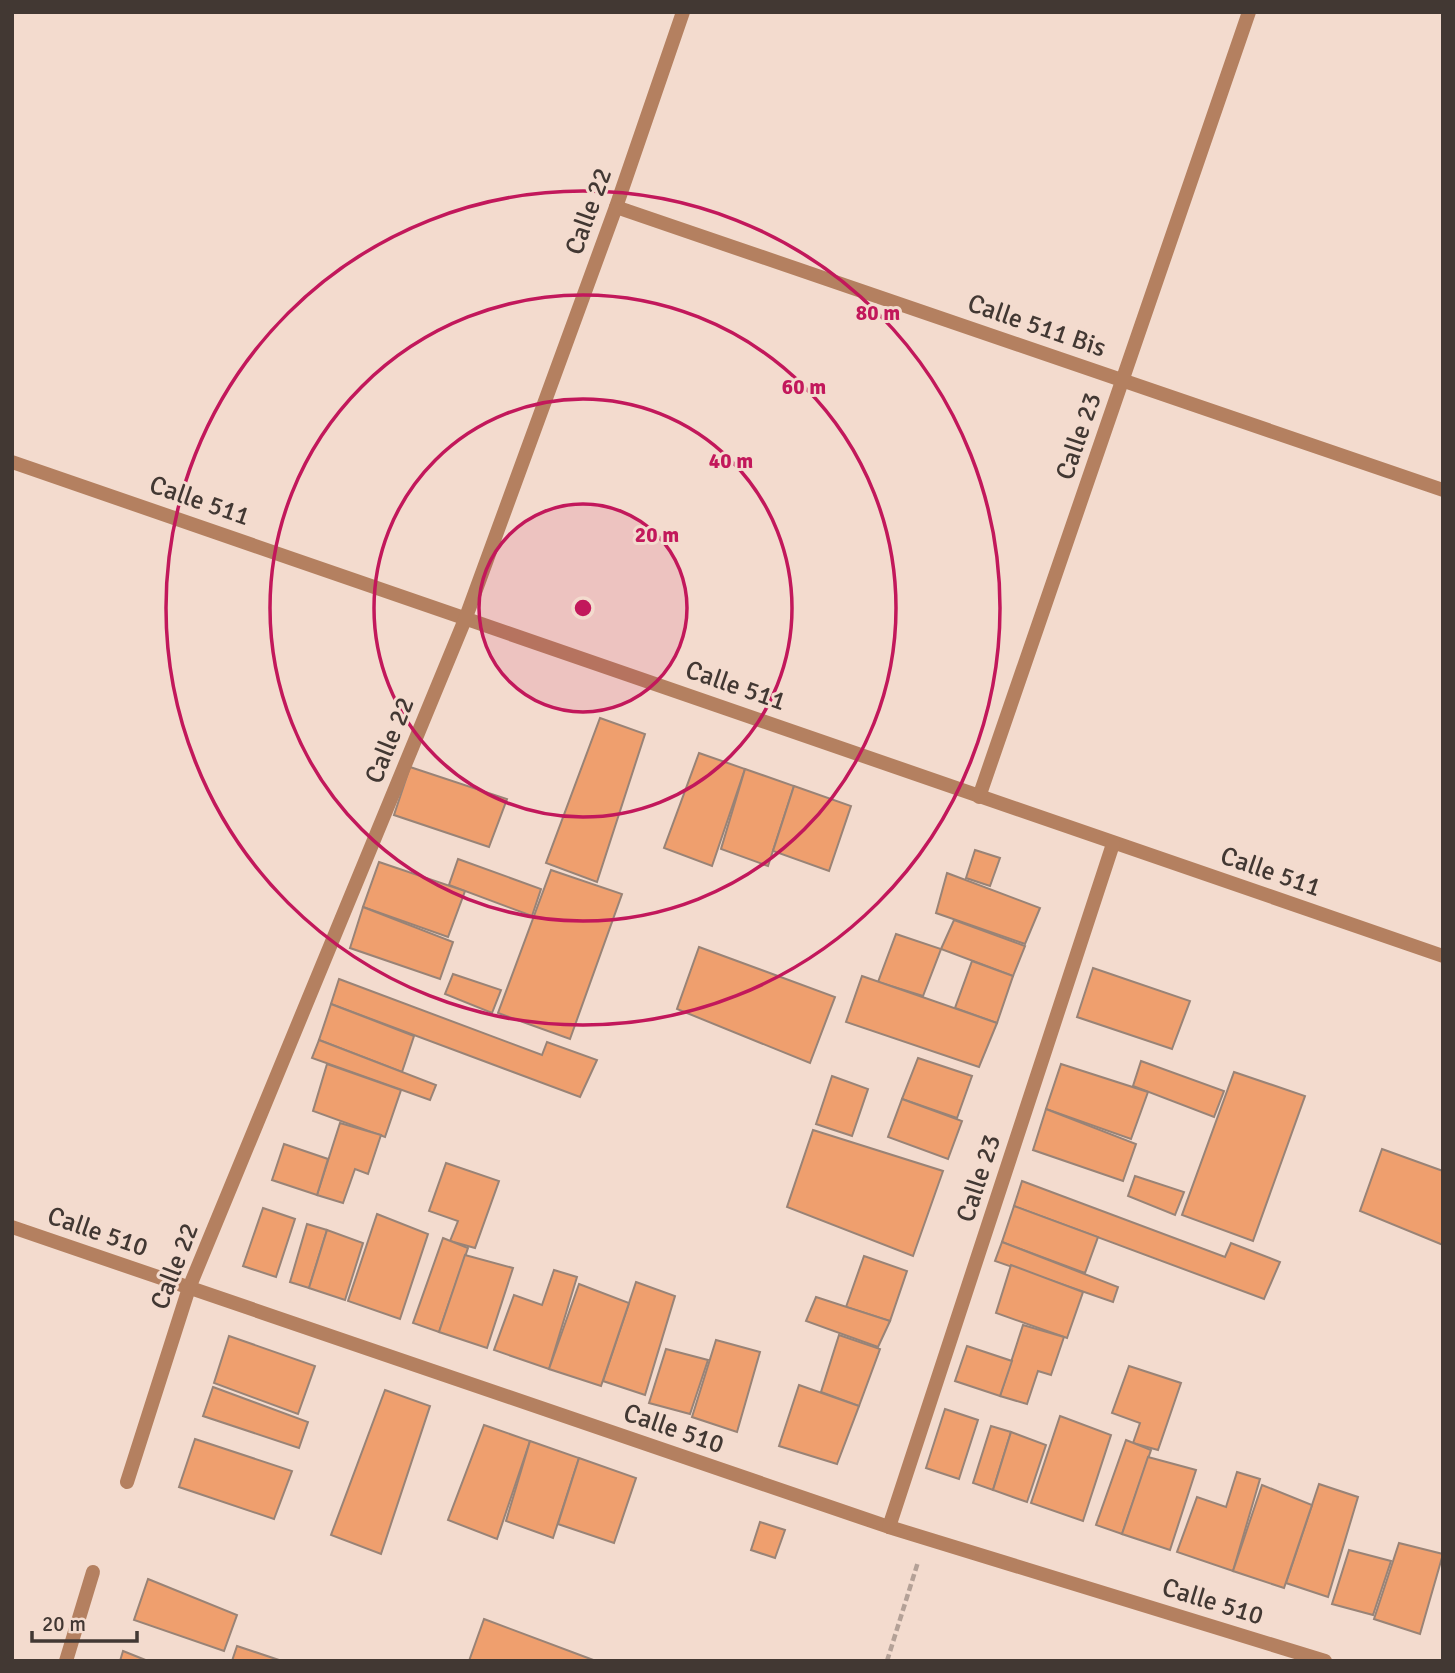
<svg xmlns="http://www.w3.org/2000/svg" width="1455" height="1673" viewBox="0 0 1455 1673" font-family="Signika,sans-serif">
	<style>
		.building { fill: #ef9f6e; stroke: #998376; stroke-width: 2 }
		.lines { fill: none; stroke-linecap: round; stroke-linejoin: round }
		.path { stroke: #b4a197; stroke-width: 4.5; stroke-dasharray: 7 3.5; stroke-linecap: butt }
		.street { stroke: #b48060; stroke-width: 14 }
		.ring { fill: none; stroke: #c2185b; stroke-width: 3.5 }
		.labels { text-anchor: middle; stroke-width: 6; stroke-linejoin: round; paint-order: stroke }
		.street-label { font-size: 26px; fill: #423833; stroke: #f3dbce }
		.centre { fill: #c2185b; stroke: #f3dbce; stroke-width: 3.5 }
		.ring-label { font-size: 21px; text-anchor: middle; font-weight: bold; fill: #c2185b; stroke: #f3dbce; stroke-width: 6; stroke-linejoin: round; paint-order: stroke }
	</style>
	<rect width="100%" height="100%" fill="#f3dbce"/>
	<g class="building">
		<path d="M600,718L645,734L597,882L546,863Z"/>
		<path d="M699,753L745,769L712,866L664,848Z"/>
		<path d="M410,767L507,799L489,847L394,815Z"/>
		<path d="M745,769L794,786L768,866L721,849Z"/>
		<path d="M794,786L851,806L829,871L773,851Z"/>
		<path d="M975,850L1000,858L990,886L966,878Z"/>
		<path d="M458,859L541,889L532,916L449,885Z"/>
		<path d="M379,862L465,891L448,937L363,907Z"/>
		<path d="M551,870L622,894L570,1039L498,1013Z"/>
		<path d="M947,873L1040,908L1025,944L936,913Z"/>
		<path d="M363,907L453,942L440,979L350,948Z"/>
		<path d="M954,920L1025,946L1013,976L941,949Z"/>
		<path d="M896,934L941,949L923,996L878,982Z"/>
		<path d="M699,947L835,997L810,1063L677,1009Z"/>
		<path d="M972,961L1013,976L997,1023L955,1008Z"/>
		<path d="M1093,968L1190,1001L1172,1049L1077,1017Z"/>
		<path d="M453,974L501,990L492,1013L445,994Z"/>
		<path d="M862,976L997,1023L979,1067L846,1022Z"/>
		<path d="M339,979L542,1055L547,1042L597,1060L580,1097L331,1004Z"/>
		<path d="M331,1004L414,1036L402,1072L319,1040Z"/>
		<path d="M319,1040L436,1085L430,1100L312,1058Z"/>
		<path d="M918,1058L972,1076L957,1118L902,1099Z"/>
		<path d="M1141,1061L1224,1091L1214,1117L1133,1086Z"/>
		<path d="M327,1064L401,1090L385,1137L313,1111Z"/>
		<path d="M1061,1064L1148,1092L1131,1139L1046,1109Z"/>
		<path d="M1234,1072L1305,1096L1253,1241L1182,1215Z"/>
		<path d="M832,1076L868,1089L852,1136L816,1124Z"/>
		<path d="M902,1099L962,1121L948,1159L888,1137Z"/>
		<path d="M1046,1109L1136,1144L1123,1181L1033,1150Z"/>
		<path d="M340,1123L381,1135L368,1174L355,1169L343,1203L317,1195Z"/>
		<path d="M813,1130L943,1171L913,1256L787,1207Z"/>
		<path d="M284,1144L328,1159L317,1195L272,1180Z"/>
		<path d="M1382,1149L1443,1171V1245L1360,1211Z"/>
		<path d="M446,1163L499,1181L475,1248L450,1241L458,1221L429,1211Z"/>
		<path d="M1135,1176L1184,1192L1175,1215L1128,1196Z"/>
		<path d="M1022,1181L1225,1257L1231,1243L1280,1262L1264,1299L1014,1206Z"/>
		<path d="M1014,1206L1098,1237L1085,1273L1002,1242Z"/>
		<path d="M263,1208L295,1219L276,1277L243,1266Z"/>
		<path d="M377,1214L428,1234L400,1319L348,1301Z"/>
		<path d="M307,1224L327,1230L309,1288L290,1282Z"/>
		<path d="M327,1230L363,1243L345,1300L309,1288Z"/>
		<path d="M443,1238L468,1248L439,1332L413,1323Z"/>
		<path d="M1002,1242L1118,1287L1113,1302L995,1261Z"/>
		<path d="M465,1255L513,1268L487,1348L439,1332Z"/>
		<path d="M864,1256L907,1271L890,1321L846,1307Z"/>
		<path d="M1011,1265L1083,1292L1067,1338L996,1313Z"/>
		<path d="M554,1270L577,1277L549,1369L494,1350L514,1295L542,1305Z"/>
		<path d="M636,1282L675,1296L645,1395L603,1381Z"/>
		<path d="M579,1284L629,1303L601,1386L549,1369Z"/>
		<path d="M816,1297L890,1321L878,1347L806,1321Z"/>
		<path d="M1023,1325L1064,1337L1051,1375L1038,1371L1027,1404L1000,1396Z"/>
		<path d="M839,1335L880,1349L859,1406L821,1392Z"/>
		<path d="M229,1336L315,1366L298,1414L214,1383Z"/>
		<path d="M716,1340L760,1352L737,1432L692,1417Z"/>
		<path d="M967,1346L1012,1361L1000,1396L955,1381Z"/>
		<path d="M666,1349L708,1360L690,1414L649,1403Z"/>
		<path d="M1129,1366L1181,1383L1158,1450L1133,1443L1140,1423L1112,1413Z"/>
		<path d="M799,1385L859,1406L837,1464L779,1446Z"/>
		<path d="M213,1387L308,1422L299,1448L203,1416Z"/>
		<path d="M385,1390L430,1406L381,1554L331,1535Z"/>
		<path d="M945,1409L978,1420L959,1479L926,1468Z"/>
		<path d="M1060,1416L1111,1435L1083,1521L1031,1503Z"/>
		<path d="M484,1425L530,1441L497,1539L448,1520Z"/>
		<path d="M991,1426L1011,1432L993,1490L973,1483Z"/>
		<path d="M1011,1432L1046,1445L1027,1502L993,1490Z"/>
		<path d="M195,1439L292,1471L274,1519L179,1487Z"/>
		<path d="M1126,1440L1151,1450L1122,1534L1096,1525Z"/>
		<path d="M530,1441L579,1458L553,1538L506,1521Z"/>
		<path d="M1148,1457L1196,1470L1170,1550L1122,1534Z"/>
		<path d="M579,1458L636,1478L614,1543L558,1524Z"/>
		<path d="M1237,1472L1260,1479L1233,1571L1177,1552L1197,1497L1226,1507Z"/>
		<path d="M1319,1484L1358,1497L1328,1597L1286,1583Z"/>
		<path d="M1262,1485L1312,1505L1284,1588L1233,1571Z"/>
		<path d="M760,1522L785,1530L775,1558L751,1550Z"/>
		<path d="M1399,1543L1443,1554L1420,1634L1374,1619Z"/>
		<path d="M1349,1550L1391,1561L1373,1615L1332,1604Z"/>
		<path d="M148,1579L237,1615L224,1651L134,1620Z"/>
		<path d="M484,1619L596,1661H469Z"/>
		<path d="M237,1646L282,1661H232Z"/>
		<path d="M123,1651L148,1661H120Z"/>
	</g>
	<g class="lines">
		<path class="path" d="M887,1661L918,1562"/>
		<g class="street">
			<path d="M616,207L1443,490"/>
			<path d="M12,462L1443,956"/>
			<path d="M979,797L1249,12"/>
			<path d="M12,1227L889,1527L1325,1661"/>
			<path d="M127,1482L189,1288L466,617L616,207L683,12"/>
			<path d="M889,1527L1113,844"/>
			<path d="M66,1661L93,1572"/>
		</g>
	</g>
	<circle cx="583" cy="608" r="104" fill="#c2185b" fill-opacity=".12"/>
	<g class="ring">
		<circle cx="583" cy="608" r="104"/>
		<circle cx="583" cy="608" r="209"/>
		<circle cx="583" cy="608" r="313"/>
		<circle cx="583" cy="608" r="417"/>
	</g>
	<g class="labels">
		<g class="street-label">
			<text transform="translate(588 211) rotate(-70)" y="9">Calle 22</text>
			<text transform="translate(1037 325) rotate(19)" y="9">Calle 511 Bis</text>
			<text transform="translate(1078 436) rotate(-71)" y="9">Calle 23</text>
			<text transform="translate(200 500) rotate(19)" y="9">Calle 511</text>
			<text transform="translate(736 685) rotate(19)" y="9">Calle 511</text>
			<text transform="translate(389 740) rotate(-68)" y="9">Calle 22</text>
			<text transform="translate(1271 871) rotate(19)" y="9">Calle 511</text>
			<text transform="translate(978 1178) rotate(-72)" y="9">Calle 23</text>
			<text transform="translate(98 1231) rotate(19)" y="9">Calle 510</text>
			<text transform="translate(174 1266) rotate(-69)" y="9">Calle 22</text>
			<text transform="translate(674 1428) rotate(19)" y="9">Calle 510</text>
			<text transform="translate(1213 1601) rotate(17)" y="9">Calle 510</text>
		</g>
	</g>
	<circle cx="583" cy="608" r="10" class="centre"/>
	<g class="ring-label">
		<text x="878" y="320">80 m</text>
		<text x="804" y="394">60 m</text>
		<text x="731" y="468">40 m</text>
		<text x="657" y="542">20 m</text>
	</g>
	<rect width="1455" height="1673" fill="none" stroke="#423833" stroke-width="28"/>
	<path d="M32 1631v10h105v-10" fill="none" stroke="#423833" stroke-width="3.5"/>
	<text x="42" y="1631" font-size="21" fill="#423833" stroke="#f3dbce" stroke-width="5" paint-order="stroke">20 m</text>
</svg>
